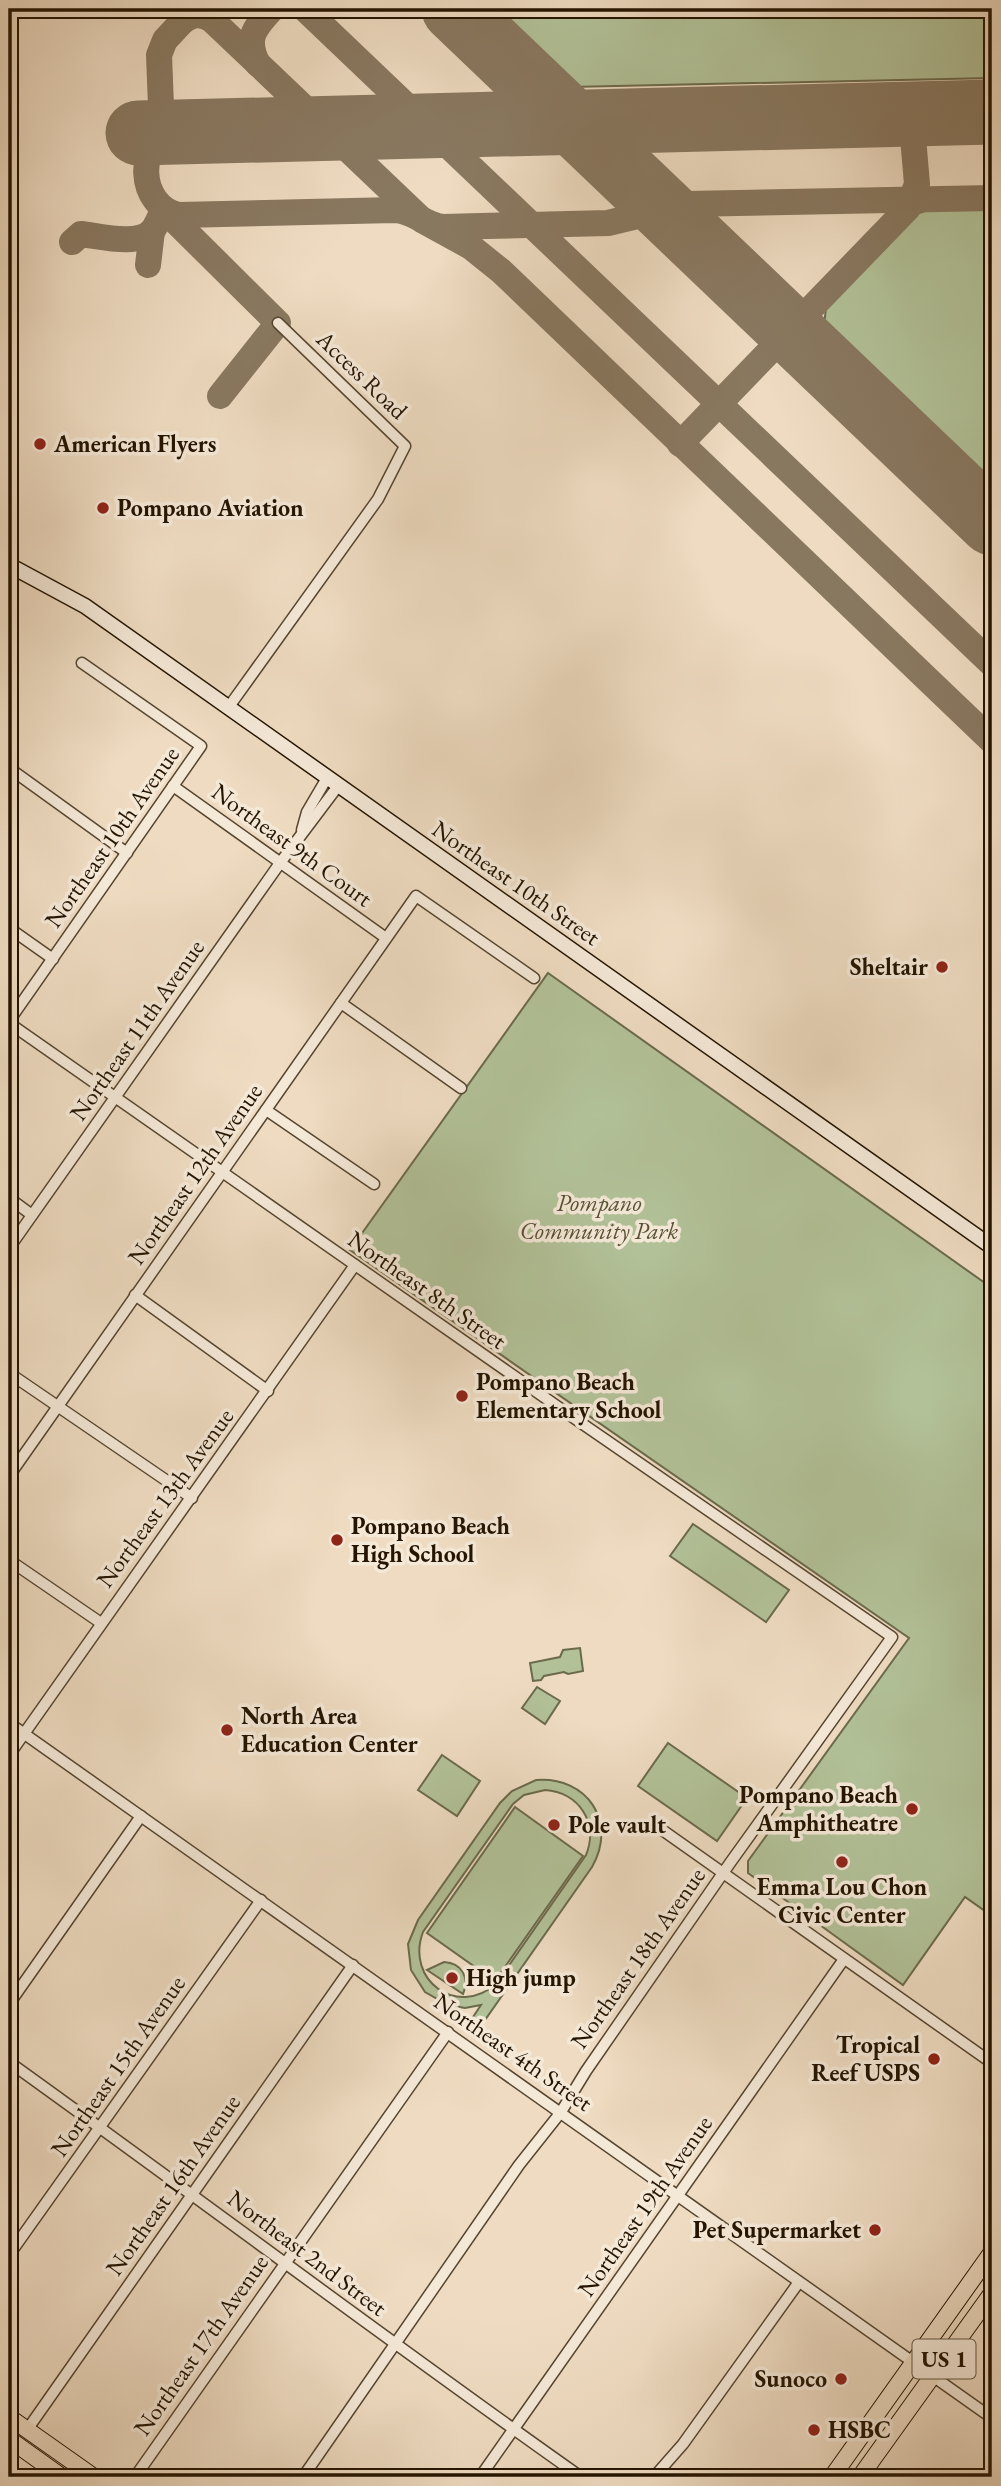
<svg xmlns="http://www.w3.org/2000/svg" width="1001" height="2486" viewBox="0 0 1001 2486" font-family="'EB Garamond',serif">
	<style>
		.green { fill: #b2c198; stroke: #6b6a4c; stroke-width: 2; fill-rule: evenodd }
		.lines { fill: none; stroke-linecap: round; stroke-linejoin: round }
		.taxiway { stroke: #897860; stroke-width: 26 }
		.runway { stroke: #897860; stroke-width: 65 }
		.street-casing { stroke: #564630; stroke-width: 13 }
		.secondary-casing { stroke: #241400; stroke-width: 17 }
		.primary-casing { stroke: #241400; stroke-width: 18 }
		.street { stroke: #f4e8d7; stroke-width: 10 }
		.secondary { stroke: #f4e8d7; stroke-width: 14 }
		.primary { stroke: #eedbc1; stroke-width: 16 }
		.poi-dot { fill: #8f2418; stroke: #f4e8d7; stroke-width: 2.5 }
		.labels { text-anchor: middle; stroke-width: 7; stroke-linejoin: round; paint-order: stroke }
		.shield { fill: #f4e8d7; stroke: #625440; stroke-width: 2 }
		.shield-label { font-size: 23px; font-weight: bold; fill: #241400 }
		.street-label { font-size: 24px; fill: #241400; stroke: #f4e8d7 }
		.poi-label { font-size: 24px; font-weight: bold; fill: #241400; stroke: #f4e8d7; text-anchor: start }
		.park-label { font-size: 24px; font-style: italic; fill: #565135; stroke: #f4e8d7 }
	</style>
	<rect width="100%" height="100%" fill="#eedbc1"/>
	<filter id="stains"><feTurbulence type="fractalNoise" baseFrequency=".00286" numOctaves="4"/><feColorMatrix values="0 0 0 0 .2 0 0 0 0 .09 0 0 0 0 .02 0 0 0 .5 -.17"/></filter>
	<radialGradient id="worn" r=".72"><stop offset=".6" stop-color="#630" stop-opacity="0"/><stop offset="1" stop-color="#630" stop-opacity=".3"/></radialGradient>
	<g class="green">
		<path d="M490,9H992V78L570,87Z"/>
		<path d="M992,208V489L824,326L826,308L916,214L925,211Z"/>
		<path d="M548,973L992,1288V1916L965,1897L903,1985L748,1873V1861L909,1638L350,1250Z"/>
		<path d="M693,1524L789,1590L766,1622L670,1556Z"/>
		<path d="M580,1648L583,1671L568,1674L564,1672L544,1676L541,1680L533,1681L530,1663L560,1657L563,1650Z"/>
		<path d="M537,1687L560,1701L545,1724L522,1708Z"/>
		<path d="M668,1743L747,1798L717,1841L638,1786Z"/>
		<path d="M442,1755L480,1781L457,1816L418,1790Z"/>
		<path d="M536,1780C587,1776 618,1822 592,1867L478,2030L469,2023L481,2005L465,2008L448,2005L425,1992L411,1970L408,1944L418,1920L500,1803L512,1791ZM545,1790C579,1792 599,1823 586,1855L496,1984C457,2018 405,1980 423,1932L513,1804L524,1795Z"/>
		<path d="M515,1807L583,1856L495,1981L427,1933Z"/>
		<path d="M444,1962C462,1963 470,1978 463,1994L427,1970Z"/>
	</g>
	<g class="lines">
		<g class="taxiway">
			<path d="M305,9L992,664"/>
			<path d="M183,21C193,14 201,13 212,20L422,220L471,247L501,271L992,741"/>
			<path d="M258,64C245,39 254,28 272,9"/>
			<path d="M162,132L159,55L165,40L194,9"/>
			<path d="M178,132C133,139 138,207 179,215L395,210C414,211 425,225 443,227L608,223L687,204L992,198"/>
			<path d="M72,242L81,234C100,236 138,247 153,230C157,224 160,216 164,210L278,323L220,396"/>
			<path d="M148,265L152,231"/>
			<path d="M680,444L908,208L917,184L911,114"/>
		</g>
		<g class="runway">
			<path d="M454,9L992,523"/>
			<path d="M138,133L992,112"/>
		</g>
		<defs>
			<g id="street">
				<path d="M228,708L378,499L405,446L278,323"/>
				<path d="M9,768L127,853"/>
				<path d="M173,786L386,938"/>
				<path d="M302,830L307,812L327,778"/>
				<path d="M9,928L53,959"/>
				<path d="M341,1003L461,1088"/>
				<path d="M9,1021L201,746L82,663"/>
				<path d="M9,1023L574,1418L892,1637L730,1863L586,2071L561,2112L519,2165L303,2477"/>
				<path d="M266,1110L374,1184"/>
				<path d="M9,1198L32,1215"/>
				<path d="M9,1248L280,863L338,786"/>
				<path d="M135,1295L268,1391"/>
				<path d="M9,1373L192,1498"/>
				<path d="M9,1476L416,896L534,978"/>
				<path d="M9,1560L101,1623"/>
				<path d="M9,1723L992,2418"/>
				<path d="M9,1755L355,1265"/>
				<path d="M658,1827L992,2063"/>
				<path d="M9,2004L141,1816"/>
				<path d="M9,2062C200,2199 388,2341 581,2477"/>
				<path d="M9,2255L261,1900"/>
				<path d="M27,2430L353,1965"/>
				<path d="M135,2477L448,2032"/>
				<path d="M480,2477L844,1959"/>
				<path d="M654,2477L683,2444L799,2282"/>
			</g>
			<path id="secondary" d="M9,565L85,606L992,1247"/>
			<g id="primary">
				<path d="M9,2417L94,2477"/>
				<path d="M9,2439L62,2477"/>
				<path d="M832,2477L992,2252"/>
				<path d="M860,2477L992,2293"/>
			</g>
		</defs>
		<use href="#street" class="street-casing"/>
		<use href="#secondary" class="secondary-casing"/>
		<use href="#primary" class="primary-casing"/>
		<use href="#street" class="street"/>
		<use href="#secondary" class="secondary"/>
		<use href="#primary" class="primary"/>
	</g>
	<g class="poi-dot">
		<circle cx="40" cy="444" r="7"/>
		<circle cx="103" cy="508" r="7"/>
		<circle cx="942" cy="967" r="7"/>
		<circle cx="462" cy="1396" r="7"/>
		<circle cx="337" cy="1540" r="7"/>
		<circle cx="227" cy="1730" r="7"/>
		<circle cx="912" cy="1809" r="7"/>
		<circle cx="554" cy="1825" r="7"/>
		<circle cx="842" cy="1862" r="7"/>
		<circle cx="452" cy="1978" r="7"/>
		<circle cx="934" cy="2059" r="7"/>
		<circle cx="875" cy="2230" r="7"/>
		<circle cx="841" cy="2379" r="7"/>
		<circle cx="814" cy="2430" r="7"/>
	</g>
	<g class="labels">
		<rect class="shield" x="912.5" y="2339.5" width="63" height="39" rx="5"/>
		<g class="shield-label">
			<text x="944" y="2367">US 1</text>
		</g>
		<g class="street-label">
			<text transform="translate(362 375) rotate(44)" y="8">Access Road</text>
			<text transform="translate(112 837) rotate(-55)" y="8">Northeast 10th Avenue</text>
			<text transform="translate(292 845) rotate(36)" y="8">Northeast 9th Court</text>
			<text transform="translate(516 883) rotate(35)" y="8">Northeast 10th Street</text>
			<text transform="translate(137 1030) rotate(-55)" y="8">Northeast 11th Avenue</text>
			<text transform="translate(195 1174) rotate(-55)" y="8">Northeast 12th Avenue</text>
			<text transform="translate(427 1290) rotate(35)" y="8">Northeast 8th Street</text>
			<text transform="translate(165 1498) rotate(-54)" y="8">Northeast 13th Avenue</text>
			<text transform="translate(638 1958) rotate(-55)" y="8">Northeast 18th Avenue</text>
			<text transform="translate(513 2052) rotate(35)" y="8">Northeast 4th Street</text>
			<text transform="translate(118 2066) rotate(-55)" y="8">Northeast 15th Avenue</text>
			<text transform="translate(173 2185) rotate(-55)" y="8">Northeast 16th Avenue</text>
			<text transform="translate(645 2206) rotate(-55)" y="8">Northeast 19th Avenue</text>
			<text transform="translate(307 2253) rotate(37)" y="8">Northeast 2nd Street</text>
			<text transform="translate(201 2345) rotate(-55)" y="8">Northeast 17th Avenue</text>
		</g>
		<g class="poi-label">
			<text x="54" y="452">American Flyers</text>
			<text x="117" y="516">Pompano Aviation</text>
			<text x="928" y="975" text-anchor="end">Sheltair</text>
			<text x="476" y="1390">Pompano Beach<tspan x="476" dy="28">Elementary School</tspan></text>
			<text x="351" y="1534">Pompano Beach<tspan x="351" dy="28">High School</tspan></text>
			<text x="241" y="1724">North Area<tspan x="241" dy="28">Education Center</tspan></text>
			<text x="898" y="1803" text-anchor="end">Pompano Beach<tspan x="898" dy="28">Amphitheatre</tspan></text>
			<text x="568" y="1833">Pole vault</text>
			<text x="842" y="1895" text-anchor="middle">Emma Lou Chon<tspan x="842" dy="28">Civic Center</tspan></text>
			<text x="466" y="1986">High jump</text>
			<text x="920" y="2053" text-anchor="end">Tropical<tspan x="920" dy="28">Reef USPS</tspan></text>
			<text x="861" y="2238" text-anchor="end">Pet Supermarket</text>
			<text x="827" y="2387" text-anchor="end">Sunoco</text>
			<text x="828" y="2438">HSBC</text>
		</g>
		<g class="park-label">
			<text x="599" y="1211">Pompano<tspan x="599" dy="28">Community Park</tspan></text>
		</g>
	</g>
	<rect width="1001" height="2486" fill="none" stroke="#eedbc1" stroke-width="35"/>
	<rect x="10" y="10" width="980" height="2465" fill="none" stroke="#241400" stroke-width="3.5"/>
	<rect x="18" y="18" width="966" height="2451" fill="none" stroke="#241400" stroke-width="2"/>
	<rect width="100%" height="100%" filter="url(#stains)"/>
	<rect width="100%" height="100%" fill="url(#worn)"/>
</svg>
